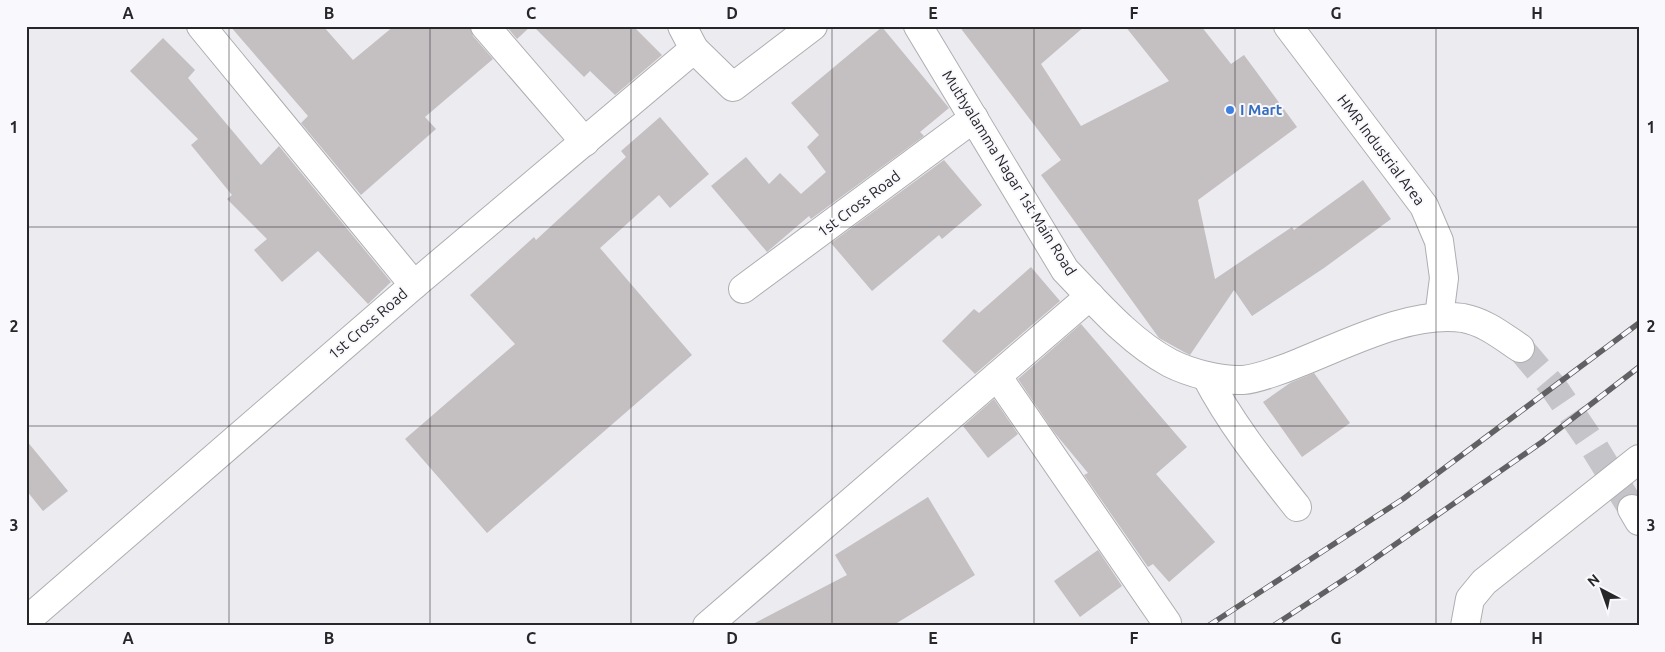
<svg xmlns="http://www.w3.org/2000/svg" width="1665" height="652" viewBox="0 0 1665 652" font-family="Ubuntu,sans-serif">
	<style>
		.building { fill: #c4bfc1 }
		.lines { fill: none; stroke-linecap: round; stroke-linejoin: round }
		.tertiary-tunnel { stroke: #c5c4c8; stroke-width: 28; stroke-dasharray: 28 14; stroke-linecap: butt }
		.minor-casing { stroke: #aeaeb2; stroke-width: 30 }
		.tertiary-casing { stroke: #aeaeb2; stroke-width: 30 }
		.minor { stroke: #fff; stroke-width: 28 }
		.tertiary { stroke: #fff; stroke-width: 28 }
		.rail-casing { stroke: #616164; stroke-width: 5.5 }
		.rail { stroke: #f9f9fd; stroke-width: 4; stroke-dasharray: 11; stroke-linecap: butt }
		.grid { fill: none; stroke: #272729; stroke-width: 1; stroke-opacity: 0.55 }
		.shop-dot { fill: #3f7fe0; stroke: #f9f9fd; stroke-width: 2 }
		.labels { text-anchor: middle; stroke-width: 4; stroke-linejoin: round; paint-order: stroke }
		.shop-label { font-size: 15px; font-weight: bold; fill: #366cbe; stroke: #f9f9fd; text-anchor: start }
		.street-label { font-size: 15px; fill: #272729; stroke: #f9f9fd }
		.neatline { fill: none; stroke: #272729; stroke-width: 2 }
		.grid-label { font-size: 16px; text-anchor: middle; font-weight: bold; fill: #272729 }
	</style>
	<rect width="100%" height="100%" fill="#ecebf0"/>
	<g class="building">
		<path d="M230,26H323L353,60L394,26H470L473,36L493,59L425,117L436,129L361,195L301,123L308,116Z"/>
		<path d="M506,26H531L517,39Z"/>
		<path d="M533,26H633L662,55L615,95L590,71L584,77Z"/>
		<path d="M959,26H1085L1041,64L1081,126L1169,81L1125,26H1201L1231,64L1244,55L1297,127L1198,200L1215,279L1292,227L1294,230L1363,180L1391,219L1324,268L1252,316L1234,290L1190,355L1184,352L1159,338L1041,175L1061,160Z"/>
		<path d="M882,27L949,108L920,132L924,136L811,219L809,216L767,252L711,186L746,157L769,184L780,173L801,194L826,172L807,147L819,135L791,103Z"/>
		<path d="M163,38L195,70L188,78L261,165L279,146L391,282L368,304L318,251L282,282L254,250L267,239L227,199L232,195L191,145L198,139L130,71Z"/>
		<path d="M660,117L709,174L670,208L659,195L600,248L692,355L487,533L405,439L515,344L470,295L534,237L536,240L626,157L621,151Z"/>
		<path d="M944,160L982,205L942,239L939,235L872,291L831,243Z"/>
		<path d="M1031,267L1060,301L975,374L942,341L974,309L979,313Z"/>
		<path d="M1081,324L1187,447L1156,474L1215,542L1169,582L1153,564L1148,567L1084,475L1088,473L1054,432L1018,379Z"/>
		<path d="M1314,373L1350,423L1302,457L1263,402L1290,383Z"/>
		<path d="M994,399L1018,434L988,458L963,426Z"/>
		<path d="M26,440L68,491L43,511L26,490Z"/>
		<path d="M928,497L975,575L892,626H749L847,575L835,555Z"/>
		<path d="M1098,550L1122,586L1080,617L1054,581Z"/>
	</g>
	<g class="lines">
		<path class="tertiary-tunnel" d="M1520,348L1554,388L1591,442L1632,509"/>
		<defs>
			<g id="minor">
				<path d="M201,26L414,285"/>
				<path d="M485,26L585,142"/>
				<path d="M1288,26L1424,206L1439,241L1444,278L1439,317"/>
				<path d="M694,49L733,87L813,26"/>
				<path d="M743,289L974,118"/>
				<path d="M997,376L1167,623"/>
				<path d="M1206,376C1231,424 1264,465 1297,507"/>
				<path d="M26,621L414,285L694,49L682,26"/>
				<path d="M707,626L1090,296"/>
				<path d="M1465,626L1470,599L1484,582L1639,459"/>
			</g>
			<g id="tertiary">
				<path d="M918,26L1065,270C1096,302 1130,342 1170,363C1190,373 1220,381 1243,380C1257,379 1287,368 1301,362C1349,343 1410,311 1463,318C1485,322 1502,336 1520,348"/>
				<path d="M1632,509L1639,521"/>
			</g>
		</defs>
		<use href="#minor" class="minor-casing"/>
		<use href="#tertiary" class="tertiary-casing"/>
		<use href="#minor" class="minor"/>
		<use href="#tertiary" class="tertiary"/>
		<defs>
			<g id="rail">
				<path d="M1208,626L1403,499L1639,323"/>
				<path d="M1273,626L1357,571L1542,442L1639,367"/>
			</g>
		</defs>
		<use href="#rail" class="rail-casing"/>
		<use href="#rail" class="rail"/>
	</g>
	<path class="grid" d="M229,26V626M430,26V626M631,26V626M832,26V626M1034,26V626M1235,26V626M1436,26V626M26,227H1639M26,426H1639"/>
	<circle class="shop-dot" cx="1230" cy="110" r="5"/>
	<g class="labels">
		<g class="shop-label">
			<text x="1240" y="115">I Mart</text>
		</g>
		<g class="street-label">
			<text transform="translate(1381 150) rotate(53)" y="5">HMR Industrial Area</text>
			<text transform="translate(1009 173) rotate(58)" y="5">Muthyalamma Nagar 1st Main Road</text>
			<text transform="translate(859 204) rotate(-37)" y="5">1st Cross Road</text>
			<text transform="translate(368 324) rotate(-41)" y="5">1st Cross Road</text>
		</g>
	</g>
	<rect width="1665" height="652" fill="none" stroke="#f9f9fd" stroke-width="55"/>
	<g transform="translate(1602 590) rotate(319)" stroke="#f9f9fd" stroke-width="4" paint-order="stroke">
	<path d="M0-4L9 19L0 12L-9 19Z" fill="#272729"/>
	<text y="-8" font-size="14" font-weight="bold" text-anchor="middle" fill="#272729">N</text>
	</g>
	<rect x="28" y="28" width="1610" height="596" class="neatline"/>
	<g class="grid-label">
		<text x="128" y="19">A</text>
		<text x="329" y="19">B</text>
		<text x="531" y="19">C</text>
		<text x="732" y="19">D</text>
		<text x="933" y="19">E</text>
		<text x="1134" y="19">F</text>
		<text x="1336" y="19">G</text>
		<text x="1537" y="19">H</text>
		<text x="14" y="133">1</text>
		<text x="1651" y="133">1</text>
		<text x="14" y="332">2</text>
		<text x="1651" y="332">2</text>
		<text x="14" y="531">3</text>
		<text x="1651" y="531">3</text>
		<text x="128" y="644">A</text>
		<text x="329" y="644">B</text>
		<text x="531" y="644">C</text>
		<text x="732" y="644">D</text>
		<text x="933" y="644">E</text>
		<text x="1134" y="644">F</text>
		<text x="1336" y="644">G</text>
		<text x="1537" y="644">H</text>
	</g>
</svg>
